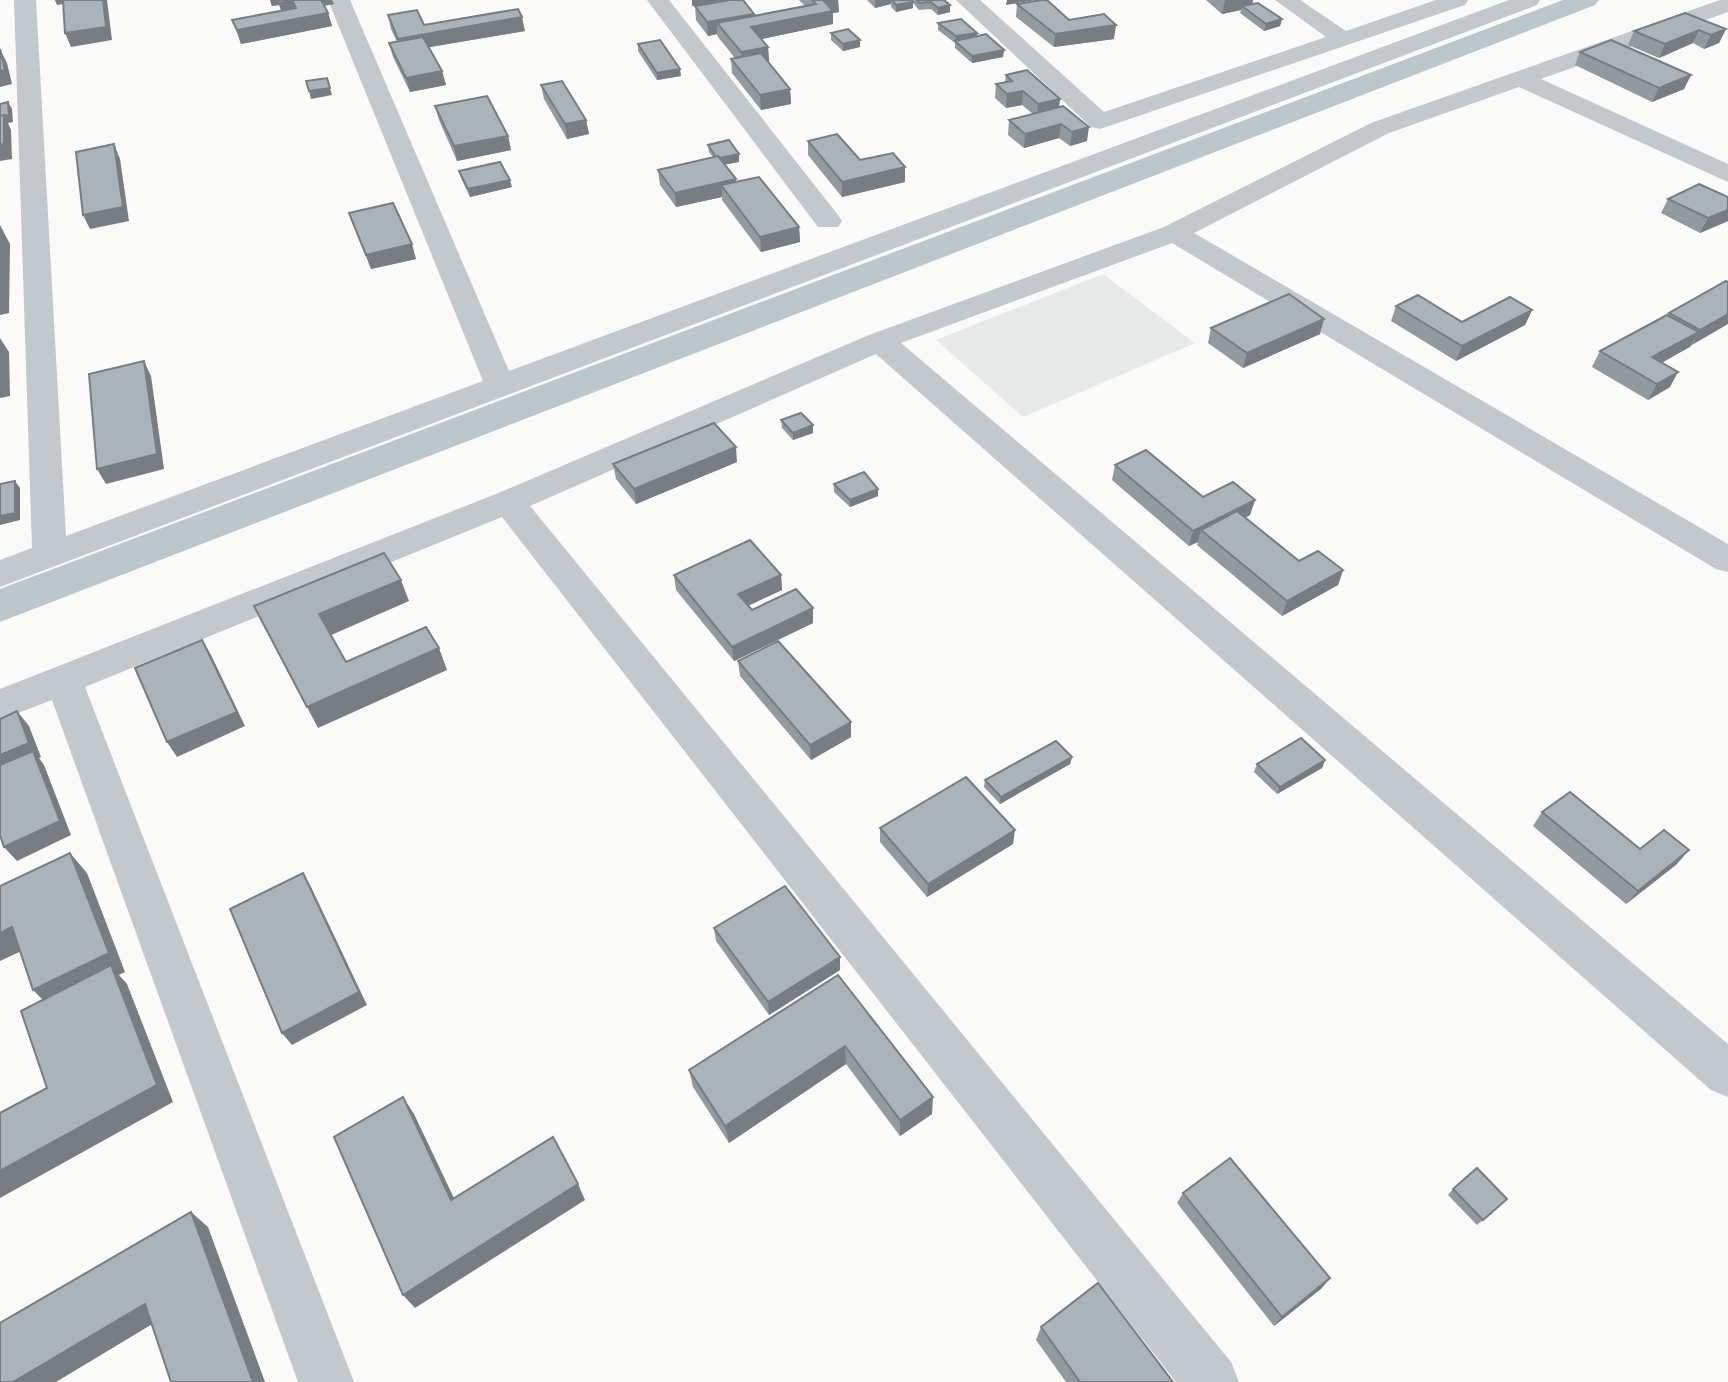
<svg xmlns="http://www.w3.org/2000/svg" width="1728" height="1382" viewBox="0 0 1728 1382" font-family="Manrope,sans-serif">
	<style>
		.built { fill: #e8e9e9 }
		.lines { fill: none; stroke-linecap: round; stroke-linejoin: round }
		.canal { fill: #bbc7cb; fill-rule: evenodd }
		.minor { fill: #c3c8cc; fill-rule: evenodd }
		.wall { fill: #929a9f }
		.shaded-wall { fill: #777d82 }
		.building { fill: #aab3b9; stroke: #777d82; stroke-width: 2 }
	</style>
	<rect width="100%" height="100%" fill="#fafaf8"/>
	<path class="built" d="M1103,274L1195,343L1023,417L936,340Z"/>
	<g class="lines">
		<path class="canal" d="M1563,0H1599L1595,5L0,622V589Z"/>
		<g class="minor">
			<path d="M14,0H36L66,536L483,381L328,0H350L509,371L1509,0H1540L1537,5L0,587V560L32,548Z"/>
			<path d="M647,0H669L838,215L842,221L838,227H818Z"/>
			<path d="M956,0H980L1104,112L1326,37L1275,0H1300L1346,31L1436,0H1468L1465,5L1100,129L1091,127Z"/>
			<path d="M1720,0H1728V12L1541,79L1728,164V182L1519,87L1389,133L1194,233L1728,544V572L1716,569L1172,243L901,343L1728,1044V1097L1711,1090L876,354L530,506L1231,1362L1239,1382H1176L502,517L85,687L354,1382H298L52,700L0,720V689L496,494L869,335L1164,227L1371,123Z"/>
		</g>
	</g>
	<g class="wall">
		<path d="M270,0H332L334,4L324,6L328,13L332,26L241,44L232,20L281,11L279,5L272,6Z"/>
		<path d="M799,0H838L839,12L833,13V24L761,39L768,47L769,61H767L790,89L791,104L761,110L732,73L731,59L735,58L718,37L717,34L708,36L696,20L695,6L754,16L805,6Z"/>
		<path d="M867,0H911L912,1V0H944L950,12L938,15L931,9L919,10L913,3V8L896,12L891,7V4L875,8Z"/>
		<path d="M1206,0H1253L1252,5L1282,19L1280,26L1264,31L1240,13L1241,10L1222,14Z"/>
		<path d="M1017,4L1069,20L1114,39L1054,47L1016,17Z"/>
		<path d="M388,15L424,25L525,31L429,47L442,71L446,85L410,92L393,57L389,43L397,42L391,29Z"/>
		<path d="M938,23L977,33V36L1004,50L1003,57L972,63L955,48V43L938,30Z"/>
		<path d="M1726,29L1719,43L1704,49L1693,43L1659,58L1628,45L1634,31Z"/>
		<path d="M831,33L860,40V47L843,51L831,40Z"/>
		<path d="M638,44L681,76L657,80L638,51Z"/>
		<path d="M1580,52L1691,75L1684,89L1652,102L1575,65Z"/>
		<path d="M1006,75L1060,99L1059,107L1087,141L1070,146L1059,138L1024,148L1008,135L1009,120L1033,114L1022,105L1006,108L995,98L996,84L1005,82Z"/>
		<path d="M541,85L586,120L589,134L567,139L544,99Z"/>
		<path d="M435,106L508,136L511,150L457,161L439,120Z"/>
		<path d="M808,141L860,160L905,167V182L842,197L808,155Z"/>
		<path d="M708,145L739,154V162L725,164L736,179V182L799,227L800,242L761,252L722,200V197L676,207L660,185L658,170L713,157L709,152Z"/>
		<path d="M459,171L512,187L470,197L461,178Z"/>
		<path d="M1728,197V221L1700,233L1661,213L1668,199Z"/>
		<path d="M349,213L416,259L371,269Z"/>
		<path d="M1728,282L1692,345L1662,363L1670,387L1648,400L1592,367L1600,351Z"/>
		<path d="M1396,306L1462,322L1532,310L1525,325L1456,361L1391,321Z"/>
		<path d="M1211,328L1320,334L1243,368L1208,343Z"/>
		<path d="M781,420L813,425V433L793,440L782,428Z"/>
		<path d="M737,462L636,504L616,479L613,464Z"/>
		<path d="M1115,465L1203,497L1255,500L1250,515L1245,518L1299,561L1343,570L1338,585L1282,616L1197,545L1198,542L1189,546L1112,480Z"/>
		<path d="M834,484L878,489V496L850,507L834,492Z"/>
		<path d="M674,575H781L782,590L748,606L752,610L813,608V623L734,661L676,590Z"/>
		<path d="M738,661L851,722V737L811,760L740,676Z"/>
		<path d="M1072,757L1070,764L1000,804L984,787L985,780Z"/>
		<path d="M1325,760L1322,768L1277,794L1254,772L1257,764Z"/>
		<path d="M1542,812L1640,849L1677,864L1626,904L1533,826Z"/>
		<path d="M880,828L1013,844L927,897L880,842Z"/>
		<path d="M714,928L840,970L769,1015L716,941Z"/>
		<path d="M838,975L932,1114L900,1136L846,1064L729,1143L693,1087L689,1070Z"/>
		<path d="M1453,1189L1507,1199L1477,1225L1448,1195Z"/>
		<path d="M1183,1193L1322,1288L1274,1326L1177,1203Z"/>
		<path d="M1041,1327L1173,1382H1066L1036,1340Z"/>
	</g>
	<g class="shaded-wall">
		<path d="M55,0H86L57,5Z"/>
		<path d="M103,0H107L112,40L71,47L65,33Z"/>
		<path d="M270,0H277L279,5L272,6Z"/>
		<path d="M278,0H307L293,3L296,14L283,16Z"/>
		<path d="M319,0H332L334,4L321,6Z"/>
		<path d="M692,0H726L692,6Z"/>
		<path d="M831,0H838L839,12L833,13V24L752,41L717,23V34L708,36L707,22L754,14L755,26L824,1Z"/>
		<path d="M875,0H891V4L875,8Z"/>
		<path d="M1007,0H1036L1006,5Z"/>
		<path d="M1225,0H1253L1251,8L1242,6L1241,10L1222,14Z"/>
		<path d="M913,2V8L896,12V5Z"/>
		<path d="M950,5V12L938,15V8Z"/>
		<path d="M328,13L332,26L241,44L237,30Z"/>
		<path d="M522,17L525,31L401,52L398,39Z"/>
		<path d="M1282,19L1280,26L1264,31L1266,24Z"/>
		<path d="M1116,25L1114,39L1054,47L1055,34Z"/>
		<path d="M1726,29L1719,43L1704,49L1711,35Z"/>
		<path d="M1699,30L1693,43L1659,58L1665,44Z"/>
		<path d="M977,33V40L955,41L956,36Z"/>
		<path d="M860,40V47L843,51V44Z"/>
		<path d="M768,47L769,61L742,66L741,52Z"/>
		<path d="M0,49L7,63L12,84L0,87Z"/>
		<path d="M1004,50L1003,57L972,63V56Z"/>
		<path d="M680,69L681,76L657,80V73Z"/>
		<path d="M442,71L446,85L410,92L406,78Z"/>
		<path d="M1691,75L1684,89L1652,102L1659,88Z"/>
		<path d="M327,78L332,95L311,99L309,91Z"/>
		<path d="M790,89L791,104L761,110L760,95Z"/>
		<path d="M1023,91L1022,105L1006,108L1007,94Z"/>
		<path d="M1060,99L1058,113L1037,118L1038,104Z"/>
		<path d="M8,102L12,109L13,122L8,123L11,130L12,159L0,161V125Z"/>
		<path d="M586,120L589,134L567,139L565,124Z"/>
		<path d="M1061,124L1059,138L1024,148L1025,134Z"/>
		<path d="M1089,127L1087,141L1070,146L1072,132Z"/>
		<path d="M508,136L511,150L457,161L454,146Z"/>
		<path d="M114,144L120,159L129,221L90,229L83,215Z"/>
		<path d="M739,154V162L718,166V158Z"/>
		<path d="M905,167V182L842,197V182Z"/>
		<path d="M736,179L737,193L721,185L722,197L676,207L675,193Z"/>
		<path d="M510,180L512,187L470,197L468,189Z"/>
		<path d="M1728,210V221L1700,233L1708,218Z"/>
		<path d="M0,225L10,244L9,313L0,315Z"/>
		<path d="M799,227L800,242L761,252L760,237Z"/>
		<path d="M412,244L416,259L371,269L366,255Z"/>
		<path d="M1532,310L1525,325L1456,361L1462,346Z"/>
		<path d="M1728,314V324L1692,345L1700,330Z"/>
		<path d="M1324,319L1320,334L1243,368L1247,353Z"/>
		<path d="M1699,332L1690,347L1644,372L1652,357Z"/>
		<path d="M0,338L9,352L10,396L0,398Z"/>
		<path d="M144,361L151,376L164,469L106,484L97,469Z"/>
		<path d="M1678,372L1670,387L1648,400L1657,384Z"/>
		<path d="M813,425V433L793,440V433Z"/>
		<path d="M736,447L737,462L636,504L634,489Z"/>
		<path d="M15,481L20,488V520L0,525V516Z"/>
		<path d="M878,489V496L850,507V500Z"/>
		<path d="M1255,500L1250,515L1209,536L1201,530L1198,542L1189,546L1193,531Z"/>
		<path d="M1343,570L1338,585L1282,616L1287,601Z"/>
		<path d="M781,575L782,590L740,609L738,594Z"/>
		<path d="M401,580L409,601L329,636L319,614Z"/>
		<path d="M813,608V623L734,661L732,647Z"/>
		<path d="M202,640L211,655L245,726L177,757L167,742Z"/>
		<path d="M439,648L447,670L318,728L307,707Z"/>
		<path d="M17,711L29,726L41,757L39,758L44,765L71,835L17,861L4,847L0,775V755Z"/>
		<path d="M851,722V737L811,760L810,745Z"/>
		<path d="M1072,757L1070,764L1000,804L1001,797Z"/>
		<path d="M1325,760L1322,768L1277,794L1280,787Z"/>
		<path d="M1015,830L1013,844L927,897L928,884Z"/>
		<path d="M1689,850L1677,864L1626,904L1638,891Z"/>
		<path d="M70,853L87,873L125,972L119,975L127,984L173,1102L0,1198V1171L157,1085L52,1009L33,990Z"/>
		<path d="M303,873L311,887L367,1005L292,1045L282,1033Z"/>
		<path d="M12,927L30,947L0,961V933Z"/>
		<path d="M840,957V970L769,1015L768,1002Z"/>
		<path d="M845,1046L846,1064L729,1143L725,1126Z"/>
		<path d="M403,1097L414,1114L462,1215L451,1200Z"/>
		<path d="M933,1097L932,1114L900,1136V1120Z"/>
		<path d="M578,1184L585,1200L415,1308L403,1295Z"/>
		<path d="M191,1212L208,1227L265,1382H253Z"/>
		<path d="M1330,1278L1322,1288L1274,1326L1282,1317Z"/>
		<path d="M145,1304L164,1317L56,1382H13Z"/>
	</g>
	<g class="building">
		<path d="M63,0H103L106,27L65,33Z"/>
		<path d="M278,0H321L328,13L237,30L232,20L296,8L292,0L279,3Z"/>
		<path d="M730,0H743L754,14L707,22L695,6Z"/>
		<path d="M812,0H831L824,1L833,11L751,27L768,47L741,52L717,23L816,4Z"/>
		<path d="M892,0H911L913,2L896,5Z"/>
		<path d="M917,0H944L950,5L938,8L931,2L919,3Z"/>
		<path d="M1042,0H1047L1069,20L1104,14L1116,25L1055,34L1017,4Z"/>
		<path d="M1258,3L1282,19L1266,24L1242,6Z"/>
		<path d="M518,9L522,17L398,39L388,15L417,10L424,25Z"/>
		<path d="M1685,13L1726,29L1711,35L1699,30L1665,44L1634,31Z"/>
		<path d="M961,19L977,33L956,36L938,23Z"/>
		<path d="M848,29L860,40L843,44L831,33Z"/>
		<path d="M986,34L1004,50L972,56L955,41Z"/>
		<path d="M423,37L442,71L406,78L389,43Z"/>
		<path d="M660,40L680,69L657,73L638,44Z"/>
		<path d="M1611,40L1691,75L1659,88L1580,52Z"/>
		<path d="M0,49L5,70L0,71Z"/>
		<path d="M761,53L790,89L760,95L731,59Z"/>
		<path d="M1027,70L1060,99L1038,104L1023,91L1007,94L996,84L1012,81L1006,75Z"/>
		<path d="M327,78L330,88L309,91L306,81Z"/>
		<path d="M562,81L586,120L565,124L541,85Z"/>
		<path d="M487,96L508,136L454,146L435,106Z"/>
		<path d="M8,102L9,115L0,116V104Z"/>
		<path d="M1063,106L1089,127L1072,132L1061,124L1025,134L1009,120Z"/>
		<path d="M4,115V144L0,145V116Z"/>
		<path d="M837,134L860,160L893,153L905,167L842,182L808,141Z"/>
		<path d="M729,140L739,154L720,158L718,156L716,157L708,145Z"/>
		<path d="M114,144L123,207L83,215L76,152Z"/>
		<path d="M718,156L736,179L675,193L658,170Z"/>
		<path d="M500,162L510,180L468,189L459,171Z"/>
		<path d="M759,177L799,227L760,237L721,185Z"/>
		<path d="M1699,184L1728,197V210L1708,218L1668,199Z"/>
		<path d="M393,203L412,244L366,255L349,213Z"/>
		<path d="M1726,281L1728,282V314L1700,330L1669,313Z"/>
		<path d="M1289,294L1324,319L1247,353L1211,328Z"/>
		<path d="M1418,295L1462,322L1510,297L1532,310L1462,346L1396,306Z"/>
		<path d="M1667,315L1699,332L1652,357L1678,372L1657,384L1600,351Z"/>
		<path d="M144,361L157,454L97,469L89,374Z"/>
		<path d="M801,413L813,425L793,433L781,420Z"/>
		<path d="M714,423L736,447L634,489L613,464Z"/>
		<path d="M1146,450L1203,497L1233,482L1255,500L1193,531L1115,465Z"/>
		<path d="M864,472L878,489L850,500L834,484Z"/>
		<path d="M15,481V513L0,516V484Z"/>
		<path d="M1237,511L1299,561L1318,551L1343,570L1287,601L1201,530Z"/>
		<path d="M750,540L781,575L738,594L752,610L796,589L813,608L732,647L674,575Z"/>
		<path d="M384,553L401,580L319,614L346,662L426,627L439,648L307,707L254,606Z"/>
		<path d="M202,640L237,712L167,742L135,668Z"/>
		<path d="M778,641L851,722L810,745L738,661Z"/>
		<path d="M17,711L29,743L0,755V719Z"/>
		<path d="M1301,738L1325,760L1280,787L1257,764Z"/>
		<path d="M1056,741L1072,757L1001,797L985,780Z"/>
		<path d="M33,751L60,821L4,847L0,835V765Z"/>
		<path d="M966,777L1015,830L928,884L880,828Z"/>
		<path d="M1570,792L1640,849L1664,830L1689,850L1638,891L1542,812Z"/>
		<path d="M70,853L109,953L33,990L12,927L0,933V886Z"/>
		<path d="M303,873L359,992L282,1033L230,909Z"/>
		<path d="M785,886L840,957L768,1002L714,928Z"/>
		<path d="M111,965L157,1085L0,1171V1113L47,1088L21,1011Z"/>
		<path d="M838,975L933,1097L900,1120L845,1046L725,1126L689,1070Z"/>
		<path d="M403,1097L451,1200L553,1137L578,1184L403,1295L334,1137Z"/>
		<path d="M1230,1158L1330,1278L1282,1317L1183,1193Z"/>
		<path d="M1477,1168L1507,1199L1483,1220L1453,1189Z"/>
		<path d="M191,1212L253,1382H171L145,1304L13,1382H0V1323Z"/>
		<path d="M1098,1283L1173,1382H1080L1041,1327Z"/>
	</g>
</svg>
